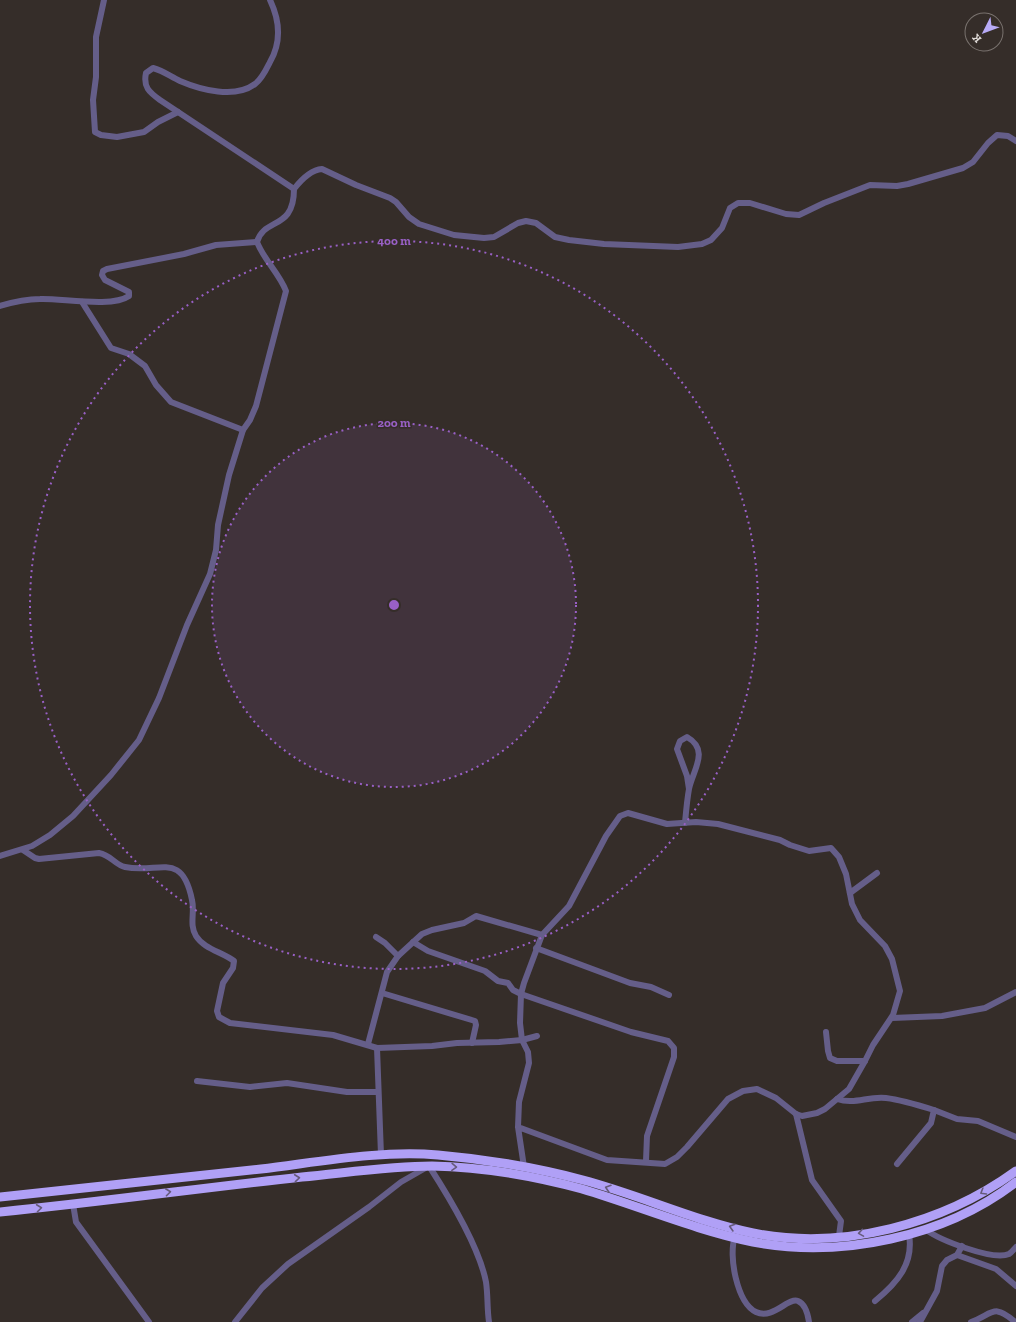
<svg xmlns="http://www.w3.org/2000/svg" width="1016" height="1322" viewBox="0 0 1016 1322" font-family="'Zilla Slab',serif">
	<style>
		.lines { fill: none; stroke-linecap: round; stroke-linejoin: round }
		.minor { stroke: #655e89; stroke-width: 6 }
		.highway { stroke: #b0a0f6; stroke-width: 9 }
		.oneway { stroke: #665b7b }
		.ring { fill: none; stroke: #9960c6; stroke-width: 2; stroke-dasharray: 2 4 }
		.centre { fill: #9960c6; stroke: #352d29; stroke-width: 2 }
		.ring-label { font-size: 12px; text-anchor: middle; font-weight: bold; fill: #9960c6; stroke: #352d29; stroke-width: 3; stroke-linejoin: round; paint-order: stroke }
	</style>
	<rect width="100%" height="100%" fill="#352d29"/>
	<g class="lines">
		<g class="minor">
			<path d="M104,0L96,37V77L93,100L95,132L101,135L117,137L144,132L158,122L178,112"/>
			<path d="M294,189C301,180 310,170 322,169L356,185L390,198L396,202L409,217L419,224L454,235L484,238L494,237L518,223L526,221L536,223L555,237L569,240L604,244L678,247L702,244L711,240L722,228L730,208L738,203H750L786,214L799,215L824,203L870,185L897,186L908,184L963,168L973,162L988,143L997,135L1008,136L1016,141"/>
			<path d="M82,302L111,348L129,354L145,366L156,385L171,402L243,430"/>
			<path d="M0,306C13,302 26,299 40,299C61,298 112,308 129,296V292L105,280L102,275L103,271L107,269L184,254L216,245L257,242"/>
			<path d="M685,823C686,812 687,800 689,789C693,770 710,750 687,737L680,741L677,749L687,776L689,789"/>
			<path d="M23,850L35,858L39,859L99,853C111,855 115,865 125,867C159,874 182,850 192,900C195,912 189,925 196,936C204,949 222,952 234,961L233,968L223,983L217,1011L219,1017L230,1023L333,1035L377,1048L432,1046L457,1043L499,1042L522,1040L537,1036"/>
			<path d="M0,856L32,846L50,835L73,816L111,775L139,740L159,698L187,625L210,574L216,550L218,525L229,475L243,430L250,420L256,406L286,291C279,273 264,260 257,242C264,217 294,231 294,189L160,100C149,92 143,87 146,73L153,68C164,71 171,77 180,81C201,90 235,99 255,84C262,79 266,70 270,62C282,41 280,21 270,0"/>
			<path d="M850,893L877,873"/>
			<path d="M376,937L385,943L398,956"/>
			<path d="M413,942L428,951L485,971L498,981L508,983L513,990L521,994L631,1032L668,1041L674,1048V1057L647,1136L646,1161"/>
			<path d="M536,948L630,983L651,987L669,995"/>
			<path d="M382,993L475,1021L476,1025L472,1043"/>
			<path d="M892,1018L942,1016L985,1008L1016,992"/>
			<path d="M826,1032L828,1051L830,1058L837,1061H865"/>
			<path d="M368,1044L387,972L398,956L422,934L432,930L464,923L476,916L542,935"/>
			<path d="M377,1048L381,1155"/>
			<path d="M197,1081L250,1087L287,1083L347,1092H378"/>
			<path d="M837,1099C855,1105 867,1096 886,1098C902,1100 918,1105 934,1110L931,1123L897,1164"/>
			<path d="M934,1110L957,1119L978,1121L1016,1137"/>
			<path d="M796,1114L812,1180L841,1221L839,1236"/>
			<path d="M518,1127L607,1160L665,1164L677,1157L687,1147L728,1099L743,1091L757,1089L776,1098L796,1114L802,1116L817,1113L825,1109L849,1089L865,1061L873,1045L893,1015L900,991L892,959L885,946L860,920L852,904L846,874L839,857L831,848L809,851L790,845L780,840L718,824L696,822L667,824L628,813L620,816L606,836L569,906L542,935L524,983L521,994L520,1023L522,1040L528,1052L529,1063L519,1102L518,1127L524,1167"/>
			<path d="M73,1204L76,1222L149,1322"/>
			<path d="M925,1229C939,1240 993,1261 1009,1254C1012,1252 1014,1249 1016,1247"/>
			<path d="M735,1237C728,1255 737,1303 756,1312C773,1320 788,1297 798,1301C805,1304 808,1315 809,1322"/>
			<path d="M957,1255L996,1269L1016,1286"/>
			<path d="M875,1301C897,1283 914,1264 909,1234"/>
			<path d="M235,1322L262,1288L288,1264L369,1207L401,1182L429,1166C449,1197 479,1246 486,1282C488,1295 487,1309 489,1322"/>
			<path d="M912,1322L923,1313"/>
			<path d="M920,1322L937,1291L942,1266L947,1260L957,1255L962,1246"/>
			<path d="M971,1322C992,1315 993,1302 1015,1322"/>
		</g>
		<g class="highway">
			<path d="M0,1197C87,1187 174,1179 261,1169C319,1162 380,1150 438,1155C484,1159 538,1168 583,1180C640,1195 695,1221 753,1233C843,1251 943,1224 1016,1171"/>
			<path d="M0,1212C101,1202 201,1188 302,1177C345,1173 389,1166 432,1166C482,1167 534,1176 582,1189C639,1206 695,1230 753,1242C840,1259 945,1237 1016,1182"/>
		</g>
	</g>
	<defs><path id="oneway-chevron" d="M-2-3.5L2.5 0L-2 3.5" fill="none" stroke-width="1.6" stroke-linecap="round" stroke-linejoin="round"/></defs>
	<g class="oneway">
		<use href="#oneway-chevron" transform="translate(454 1167) rotate(2)"/>
		<use href="#oneway-chevron" transform="translate(297 1178) rotate(-6)"/>
		<use href="#oneway-chevron" transform="translate(608 1188) rotate(-162)"/>
		<use href="#oneway-chevron" transform="translate(168 1192) rotate(-7)"/>
		<use href="#oneway-chevron" transform="translate(983 1192) rotate(149)"/>
		<use href="#oneway-chevron" transform="translate(39 1208) rotate(-7)"/>
		<use href="#oneway-chevron" transform="translate(732 1227) rotate(-164)"/>
		<use href="#oneway-chevron" transform="translate(861 1233) rotate(171)"/>
	</g>
	<circle cx="394" cy="605" r="182" fill="#9960c6" fill-opacity=".12"/>
	<g class="ring">
		<circle cx="394" cy="605" r="182"/>
		<circle cx="394" cy="605" r="364"/>
	</g>
	<circle cx="394" cy="605" r="6" class="centre"/>
	<g class="ring-label">
		<text x="394" y="245">400 m</text>
		<text x="394" y="427">200 m</text>
	</g>
	<g transform="translate(984 32) rotate(228)"><circle r="19" fill="#352d29" stroke="#79726e"/>
	<path d="M0-3L7 15L0 10L-7 15Z" fill="#b8abf7"/>
	<text y="-6" font-size="11" font-weight="bold" text-anchor="middle" fill="#ded9d6">K</text>
	</g>
</svg>
